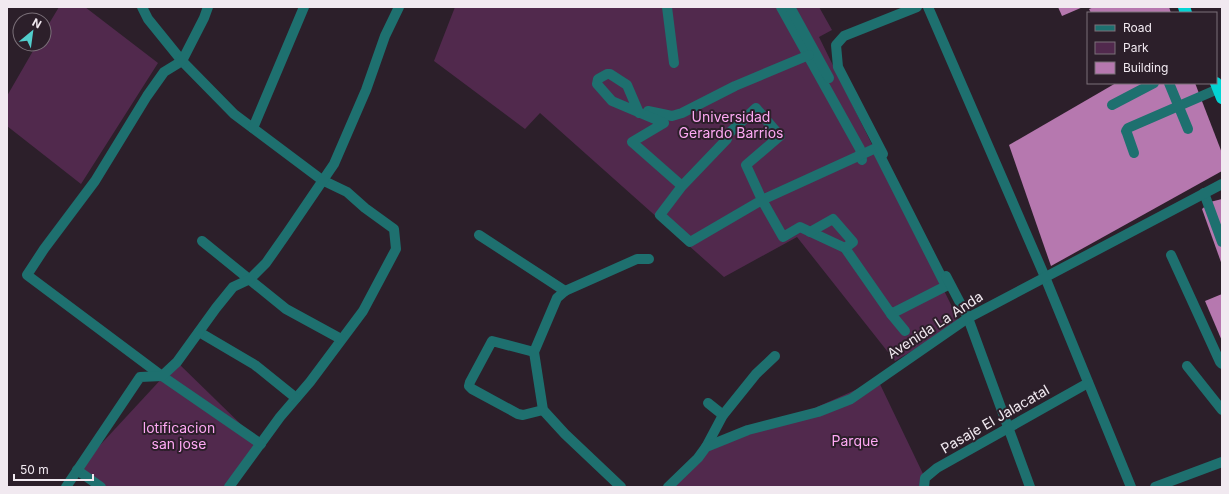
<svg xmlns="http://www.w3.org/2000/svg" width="1229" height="494" viewBox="0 0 1229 494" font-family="Inter,sans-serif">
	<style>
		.green { fill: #51294d }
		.building { fill: #b678af }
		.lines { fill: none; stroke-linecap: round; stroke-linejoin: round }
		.minor { stroke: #1e706f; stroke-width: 10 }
		.highway { stroke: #03d4d4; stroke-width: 12 }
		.labels { text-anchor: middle; stroke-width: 4; stroke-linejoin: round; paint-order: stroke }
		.park-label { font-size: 14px; fill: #fea9f4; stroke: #2c1f2a }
		.street-label { font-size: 14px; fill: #f1e9f0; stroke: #2c1f2a }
	</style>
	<rect width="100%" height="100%" fill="#2c1f2a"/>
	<g class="green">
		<path d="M59,7H85L158,63L81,184L7,126V96L37,44H44V32Z"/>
		<path d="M455,7H819L832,30L819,37L960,323L895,361L797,237L724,277L540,113L525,129L434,61Z"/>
		<path d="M177,362L261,444L230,487H102L77,470Z"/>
		<path d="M878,380L925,478L923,487H669L719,442L783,422Z"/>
	</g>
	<g class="building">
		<path d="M1058,7H1083L1062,16Z"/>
		<path d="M1094,7H1169L1171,13H1091L1089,9Z"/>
		<path d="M1116,83H1195L1222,153V171L1051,266L1009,145Z"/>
		<path d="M1222,199V265L1202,209L1210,202Z"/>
		<path d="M1222,294V341L1205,301Z"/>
	</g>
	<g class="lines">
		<g class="minor">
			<path d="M142,7L148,19L182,61L234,114L322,180L347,192L365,208L394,229L396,249L363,311L310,382L280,417L229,487"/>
			<path d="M208,7L204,18L182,61L164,72L147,96L95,181L44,249L27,275L162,376L261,444"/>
			<path d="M667,7L674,63"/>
			<path d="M781,7L860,149L862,160"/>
			<path d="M790,7L829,78"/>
			<path d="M928,7L1045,277L1131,487"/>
			<path d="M1169,83L1188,129"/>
			<path d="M1112,105L1154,83"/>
			<path d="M648,111L672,116L682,113L735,86L809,55"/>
			<path d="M639,113L627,85L610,74H607L598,79L597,84L612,101L664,123L632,142L682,186L660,215L690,242L762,200L876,148L946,286L891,314L845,248L800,227L783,237L762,200L746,165L780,136L756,108L725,137L727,139L682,186"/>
			<path d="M253,128L304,7"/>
			<path d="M1134,153L1127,133L1126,131L1128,128L1218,89"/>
			<path d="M883,154L838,67L836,45L844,36L917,7"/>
			<path d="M1204,193L1222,242"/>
			<path d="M810,232L833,219L853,242L845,248"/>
			<path d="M479,235L565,291"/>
			<path d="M202,241L286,309L341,339"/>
			<path d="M1171,255L1220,362L1222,364"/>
			<path d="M946,276L968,318L1030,487"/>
			<path d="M891,314L905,331"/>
			<path d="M199,332L255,365L296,398"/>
			<path d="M534,352L492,341L470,382L469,386L472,389L518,414L523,415L543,410"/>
			<path d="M1187,366L1222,410"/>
			<path d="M708,403L723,415"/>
			<path d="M706,447L723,415L756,374L775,356"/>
			<path d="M77,470L101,487"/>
			<path d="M66,487L140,377L162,376L177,362L216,308L233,287L250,279L266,263L287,233L334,164L366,90L385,36L399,7"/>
			<path d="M621,487L565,434L543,410L534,352L557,298L565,291L637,259H649"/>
			<path d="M668,487L698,458L706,447L748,430L818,412L851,399L968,318L1222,184"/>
			<path d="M924,487L925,478L937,468L1088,383"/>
			<path d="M1155,487L1222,462"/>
		</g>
		<g class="highway">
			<path d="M1184,7L1186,13"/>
			<path d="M1216,83L1222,98"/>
		</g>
	</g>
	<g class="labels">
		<g class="park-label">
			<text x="731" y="122">Universidad<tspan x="731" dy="16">Gerardo Barrios</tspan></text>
			<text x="179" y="433">lotificacion<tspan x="179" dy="16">san jose</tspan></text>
			<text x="855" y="446">Parque</text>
		</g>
		<g class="street-label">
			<text transform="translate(935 325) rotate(-33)" y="5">Avenida La Anda</text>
			<text transform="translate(995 419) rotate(-30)" y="5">Pasaje El Jalacatal</text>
		</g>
	</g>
	<rect width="1229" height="494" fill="none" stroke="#f1e9f0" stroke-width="16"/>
	<rect x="1087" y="12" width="130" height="72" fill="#2c1f2a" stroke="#7b7079"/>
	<rect x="1095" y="25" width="20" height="6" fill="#1e706f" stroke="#7b7079"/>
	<text x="1123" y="32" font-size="12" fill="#f1e9f0">Road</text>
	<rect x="1095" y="42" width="20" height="12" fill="#51294d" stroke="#7b7079"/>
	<text x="1123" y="52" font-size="12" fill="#f1e9f0">Park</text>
	<rect x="1095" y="62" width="20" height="12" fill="#b678af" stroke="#7b7079"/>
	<text x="1123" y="72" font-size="12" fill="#f1e9f0">Building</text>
	<g transform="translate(32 32) rotate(29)"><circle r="19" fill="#2c1f2a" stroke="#7b7079"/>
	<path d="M0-3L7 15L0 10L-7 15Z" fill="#52cdcc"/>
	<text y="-6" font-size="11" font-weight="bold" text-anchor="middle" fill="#f1e9f0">N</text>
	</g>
	<path d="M14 474v6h79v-6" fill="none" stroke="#f1e9f0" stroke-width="2"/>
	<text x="20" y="474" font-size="12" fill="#f1e9f0" stroke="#2c1f2a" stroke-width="3" paint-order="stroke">50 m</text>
</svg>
